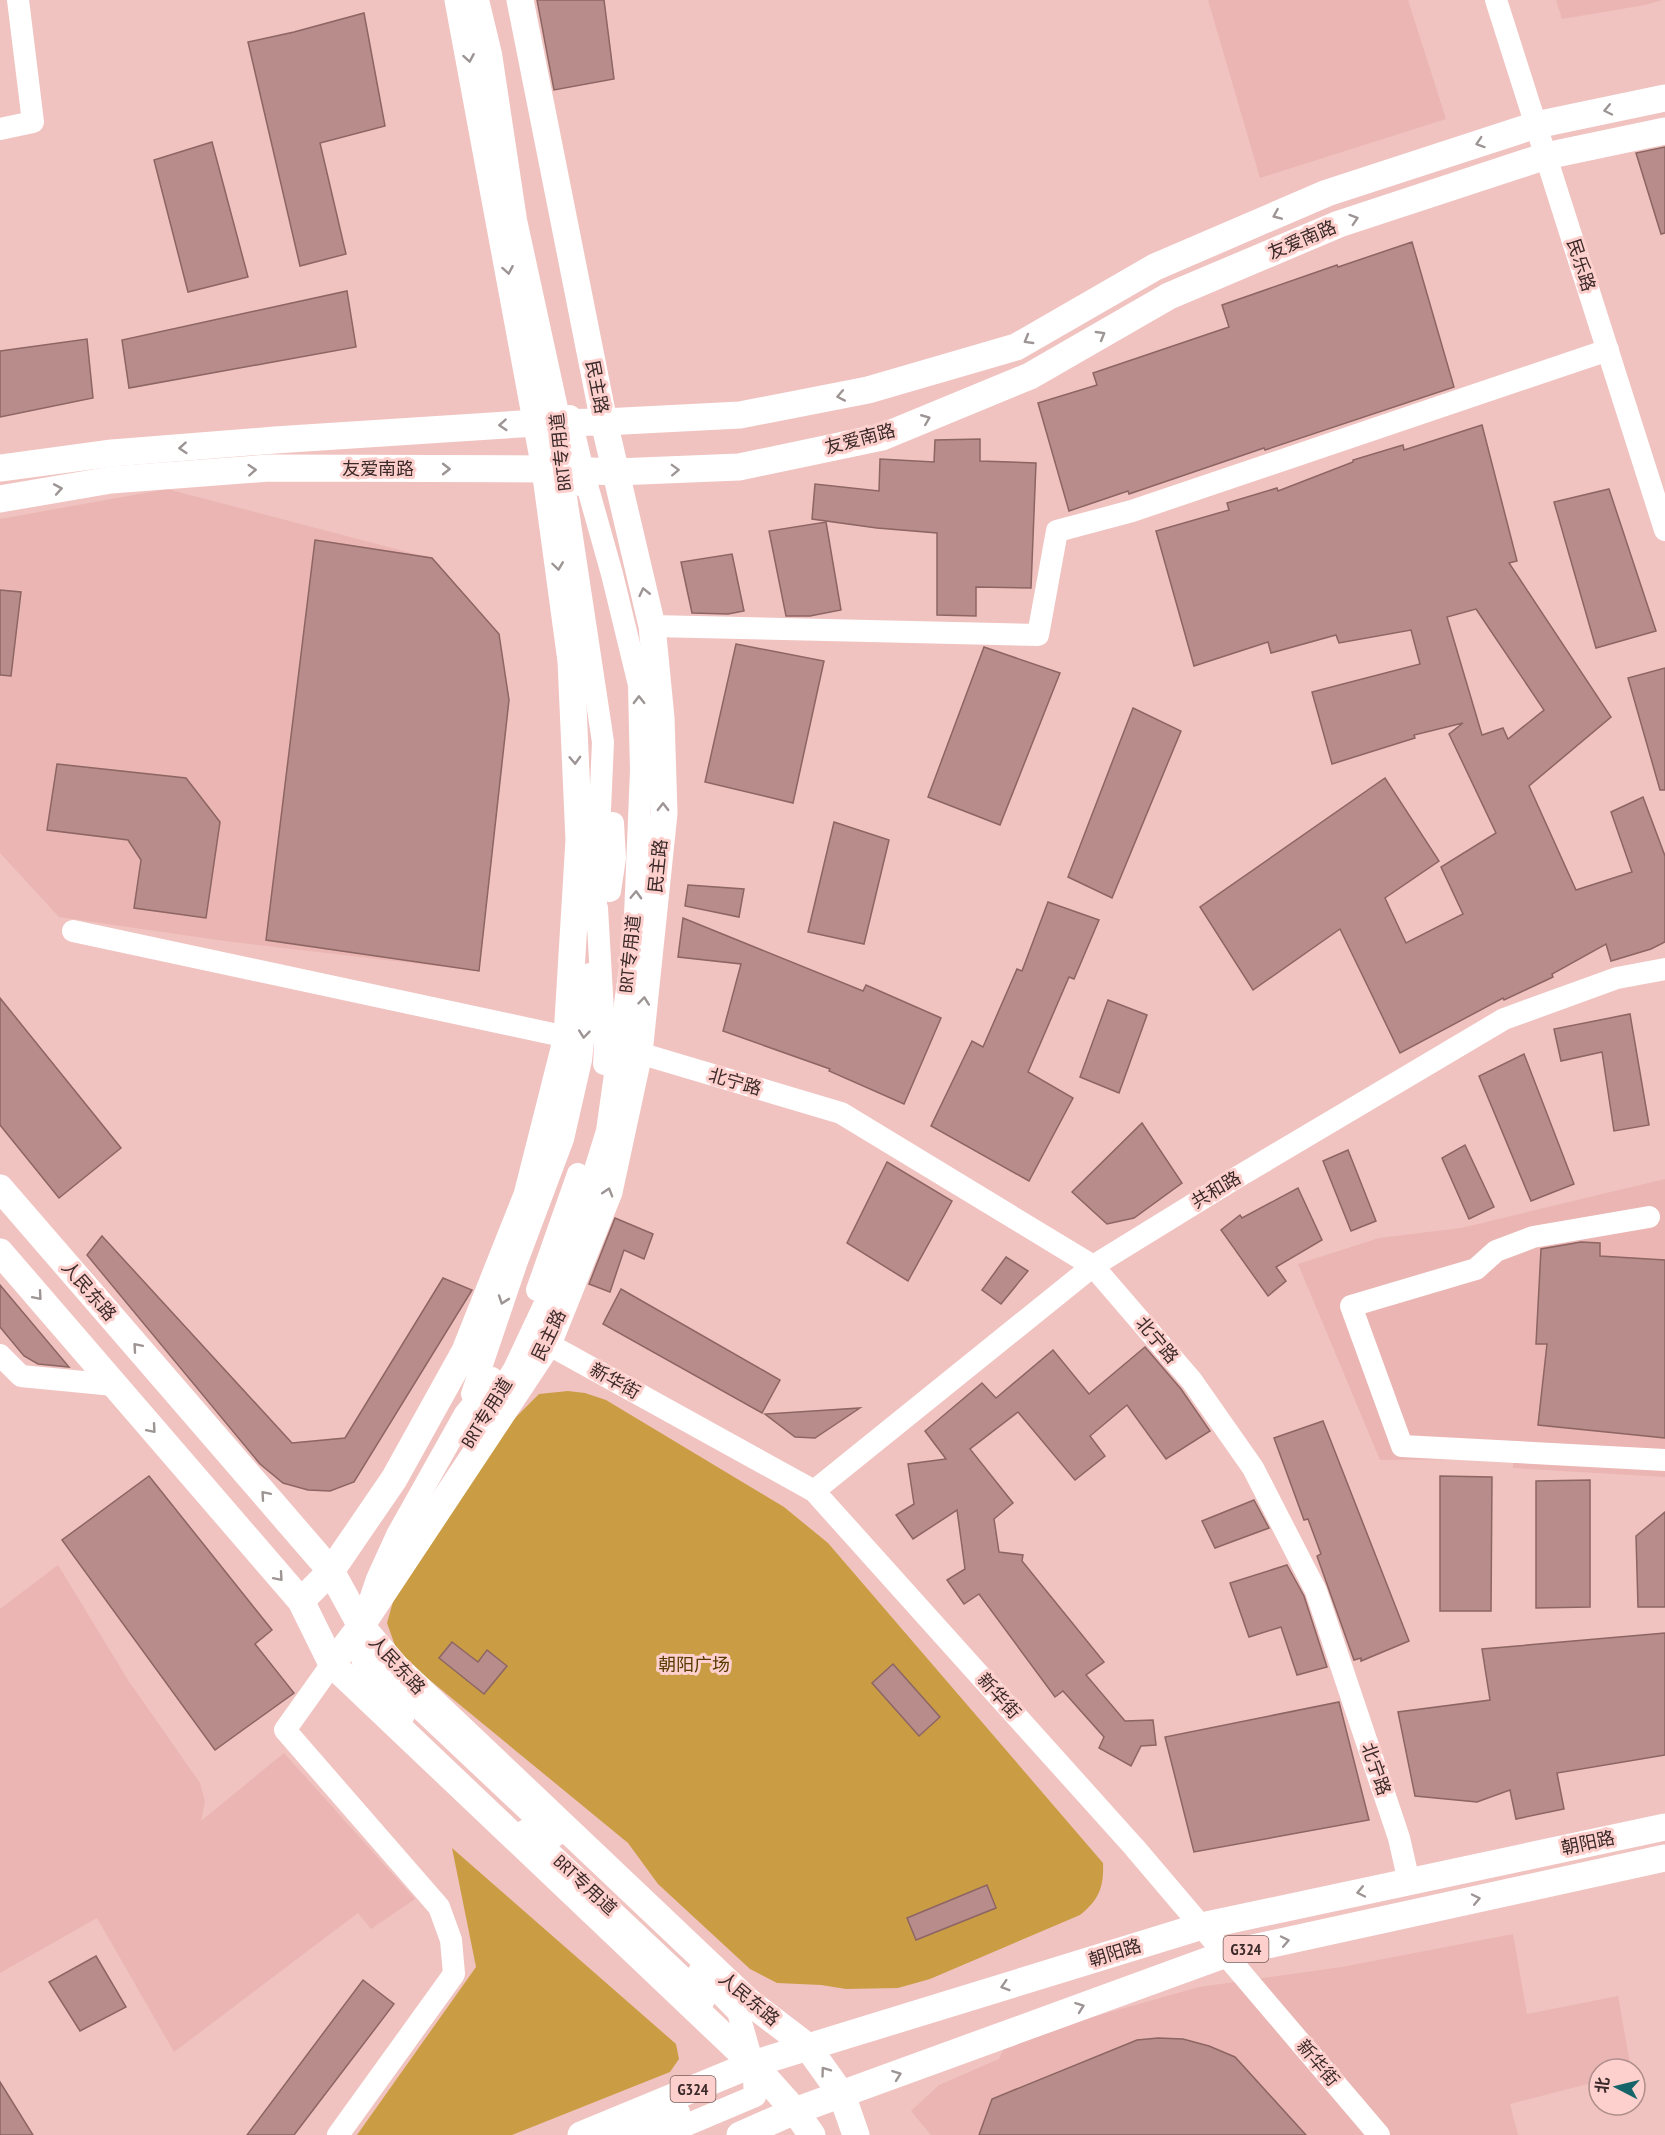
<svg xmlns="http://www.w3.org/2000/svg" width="1665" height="2135" viewBox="0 0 1665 2135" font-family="'PT Sans Narrow','Noto Sans SC',sans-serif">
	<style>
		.built { fill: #eab5b2 }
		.green { fill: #ca9d45 }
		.building { fill: #b78c8a; stroke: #8d6563; stroke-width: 1.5; fill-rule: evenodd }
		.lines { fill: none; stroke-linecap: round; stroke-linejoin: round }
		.minor { stroke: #fff; stroke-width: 22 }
		.major { stroke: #fff; stroke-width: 27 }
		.oneway { stroke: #9d9494 }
		.labels { text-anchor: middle; stroke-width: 6; stroke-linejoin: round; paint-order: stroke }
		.shield { fill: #fdd0cd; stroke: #755c5a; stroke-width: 1.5 }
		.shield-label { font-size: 16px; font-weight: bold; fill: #3b2a29 }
		.street-label { font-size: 18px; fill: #3b2a29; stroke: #fdd0cd }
		.park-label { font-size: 18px; fill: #553b00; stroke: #fdd0cd }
	</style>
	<rect width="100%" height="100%" fill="#f0c3c0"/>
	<g class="built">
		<path d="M1208,0H1408L1446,119L1260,178Z"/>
		<path d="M1556,0H1662L1645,5L1562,19Z"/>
		<path d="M167,489L430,558L496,631L509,700L479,971L225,941L59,917L0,853V519Z"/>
		<path d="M1665,1179V1477L1513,1468V1459L1380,1460L1298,1264L1379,1238L1461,1228Z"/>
		<path d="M58,1565L128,1680L200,1783L205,1802L201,1821L284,1753L415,1899L371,1929L358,1913L174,2052L97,1918L0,1973V1609Z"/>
		<path d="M1513,1934L1527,2014L1618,1996L1631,2069H1599V2081L1510,2104L1518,2135H931L911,2111L939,2085L999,2059L1004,2048L1029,2035L1199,1987L1342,1967Z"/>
	</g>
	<g class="green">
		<path d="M568,1391L585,1393L606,1400L784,1507L828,1543L1103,1863C1104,1887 1099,1900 1080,1915L930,1979L898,1988L846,1989L821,1985L777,1983L750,1969L658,1884L628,1843L398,1654L387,1623L396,1591L493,1440L539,1394Z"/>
		<path d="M452,1848L676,2044L679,2059L670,2072L512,2135H357L476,1967Z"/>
	</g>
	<g class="building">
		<path d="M537,0H604L614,79L554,90Z"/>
		<path d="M364,13L385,126L320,143L346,254L300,266L248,42L294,32Z"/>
		<path d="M212,142L248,277L188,292L154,160Z"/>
		<path d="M1665,147V233L1661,234L1636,153Z"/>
		<path d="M1412,242L1454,387L1265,450L1264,448L1129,494L1128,491L1069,511L1038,403L1097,385L1093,373L1229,327L1222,305L1337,265L1338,267Z"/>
		<path d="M347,291L356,347L129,388L122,340Z"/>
		<path d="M87,339L93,398L0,417V351Z"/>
		<path d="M1482,425L1517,561L1509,563L1611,717L1529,786L1576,890L1632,872L1611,812L1643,797L1665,856V942L1651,949L1611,961L1606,944L1552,974L1553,977L1504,1000L1503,998L1400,1053L1340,929L1253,990L1200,907L1385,778L1439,861L1385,898L1406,943L1463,914L1441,867L1496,833L1449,734L1463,723L1414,735L1415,738L1332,764L1312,692L1420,664L1411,630L1339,643L1336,635L1271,653L1268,642L1194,666L1156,531L1229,510L1227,503L1277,488L1278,491L1353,462V460L1403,445L1404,450ZM1476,609L1544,710L1508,739L1503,728L1482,735L1447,617Z"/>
		<path d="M980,439V461L1036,463L1031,588L976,587V616L937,615V533L877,528L812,519L815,484L879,491L880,459L934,462L935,440Z"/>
		<path d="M1609,489L1656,631L1596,648L1554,502Z"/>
		<path d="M826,522L841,610L810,616H786L769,531Z"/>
		<path d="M315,540L432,558L499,634L509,700L479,971L266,940Z"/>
		<path d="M732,554L744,611L728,614L692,613L681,562Z"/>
		<path d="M0,590L21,592L11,676L0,675Z"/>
		<path d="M736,644L824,661L793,803L705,782Z"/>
		<path d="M984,647L1060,673L1000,825L928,797Z"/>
		<path d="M1665,668V790H1660L1628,678Z"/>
		<path d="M1133,708L1181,731L1112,898L1068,877Z"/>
		<path d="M57,764L186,778L220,822L206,918L134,908L141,860L128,840L47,830Z"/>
		<path d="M834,822L889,840L864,944L808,932Z"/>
		<path d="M688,885L744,889L739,917L685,906Z"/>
		<path d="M1048,902L1099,920L1074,979L1069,977L1028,1072L1073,1098L1029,1181L931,1126L972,1041L983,1047L1017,969L1022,971Z"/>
		<path d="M683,918L863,991L866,985L941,1018L904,1104L829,1071L830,1069L723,1031L741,964L678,957Z"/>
		<path d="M0,998L121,1148L59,1198L0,1125Z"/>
		<path d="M1108,1000L1147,1015L1119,1093L1080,1077Z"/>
		<path d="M1630,1014L1649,1125L1614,1131L1602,1052L1561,1061L1554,1029Z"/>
		<path d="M1524,1054L1574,1184L1531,1201L1479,1076Z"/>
		<path d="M1142,1123L1182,1183L1134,1218L1107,1224L1072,1192Z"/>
		<path d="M1465,1145L1494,1207L1469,1219L1442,1158Z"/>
		<path d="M1348,1150L1376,1221L1351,1231L1323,1161Z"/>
		<path d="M887,1162L952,1201L908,1281L847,1243Z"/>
		<path d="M1298,1188L1322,1240L1276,1267L1286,1281L1268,1296L1221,1230L1240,1215L1242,1218Z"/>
		<path d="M615,1218L653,1234L644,1259L624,1250L610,1292L589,1284Z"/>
		<path d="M102,1236L292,1443L345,1438L443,1278L472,1290L354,1482L330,1491L308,1490L283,1483L260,1464L87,1255Z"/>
		<path d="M1581,1242L1600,1243V1256L1665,1260V1438L1538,1425L1547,1344H1536L1541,1249Z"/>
		<path d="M1006,1257L1028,1271L1001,1304L982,1290Z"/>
		<path d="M0,1285L69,1367L38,1364L24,1356L0,1327Z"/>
		<path d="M621,1289L780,1380L762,1413L603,1324Z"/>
		<path d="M1145,1347L1181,1389L1210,1431L1166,1459L1127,1405L1090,1436L1105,1456L1075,1480L1018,1412L970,1449L1013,1503L994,1519L999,1552L1023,1555L1022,1561L1104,1662L1086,1675L1125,1721L1153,1720L1156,1745L1141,1746L1131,1766L1099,1748L1104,1737L1063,1691L1055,1697L979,1594L964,1604L947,1580L965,1569L957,1510L913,1539L896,1515L914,1504L908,1464L946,1459L925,1431L982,1383L996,1398L1053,1350L1089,1394Z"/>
		<path d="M860,1408L815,1438L795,1437L765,1414Z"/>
		<path d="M1323,1421L1409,1641L1361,1661V1658L1354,1660L1317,1556L1321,1554L1308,1519L1304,1520L1274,1438Z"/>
		<path d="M149,1476L272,1630L255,1644L294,1693L215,1750L62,1540Z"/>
		<path d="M1440,1476L1492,1477L1491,1611H1440Z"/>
		<path d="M1590,1480V1607L1536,1608V1481Z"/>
		<path d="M1254,1500L1269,1528L1215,1548L1202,1521Z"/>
		<path d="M1665,1512V1607H1638L1636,1536Z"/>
		<path d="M1287,1565L1304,1596L1327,1667L1297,1675L1281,1627L1249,1637L1230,1583Z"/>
		<path d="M1665,1633V1755L1557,1773L1564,1809L1516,1819L1510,1790L1477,1802L1415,1796L1398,1712L1490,1700L1482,1649Z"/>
		<path d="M452,1642L478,1662L487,1650L507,1666L484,1694L439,1658Z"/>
		<path d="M893,1664L940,1717L919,1736L872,1683Z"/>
		<path d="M1339,1702L1369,1820L1194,1852L1165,1737Z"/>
		<path d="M987,1885L996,1908L916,1940L907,1918Z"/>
		<path d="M96,1956L126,2007L80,2031L49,1982Z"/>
		<path d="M363,1980L394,2004L294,2135H247Z"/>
		<path d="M1158,2038L1183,2039L1209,2046L1235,2057L1306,2135H979L992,2099L1137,2040Z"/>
		<path d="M0,2082L33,2135H0Z"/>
	</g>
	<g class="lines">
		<g class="minor">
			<path d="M478,0L491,54L516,220L560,422L562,471L603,742L595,923"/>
			<path d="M1496,0L1665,530"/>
			<path d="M0,129L33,122L18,0"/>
			<path d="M570,416L583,471V486"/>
			<path d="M652,626L1038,635L1057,531L1132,511L1608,350"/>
			<path d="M610,891L615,858L613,823"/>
			<path d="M597,908L605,1046L604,1064"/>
			<path d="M73,931L567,1037"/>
			<path d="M639,1053L841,1113L1093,1266L1192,1381L1253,1468L1316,1591L1399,1838L1409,1882"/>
			<path d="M1649,1217L1533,1237L1496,1251L1476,1269L1351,1306L1402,1446L1665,1460"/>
			<path d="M537,1290L578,1174"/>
			<path d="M548,1344L814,1491L1134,1847L1379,2135"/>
			<path d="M0,1355L21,1376L114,1385"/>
			<path d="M472,1394L516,1264L563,1139L581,1060L590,974"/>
			<path d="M479,1425L514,1369L570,1250L607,1131L634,940L641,771L639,685L612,574L583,471"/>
			<path d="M814,1491L1093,1266L1236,1178L1504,1019L1617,978L1665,969"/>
			<path d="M332,1664L285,1730L439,1907L451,1940L454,1974L338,2135"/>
			<path d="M380,1664L399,1689L555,1836"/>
			<path d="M404,1715L367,1676L362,1659L361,1626L377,1579L397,1535L465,1414L487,1387L492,1378"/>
			<path d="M526,1830L692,1986L704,2000"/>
			<path d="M625,2135L679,2112"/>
			<path d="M663,2135L755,2096L753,2064L738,2012L699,1972"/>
		</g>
		<g class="major">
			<path d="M0,468L112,453L275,440L536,423L604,422L740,415L868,390L1016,347L1155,267L1327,193L1536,125L1665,98"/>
			<path d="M0,499L111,480L269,468L545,469L616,472L739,467L882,437L1030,376L1169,296L1339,224L1546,156L1665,131"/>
			<path d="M0,1188L331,1571L361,1626L396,1667L748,2001L807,2046L842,2095L856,2135"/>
			<path d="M0,1252L301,1601L332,1664L753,2064L795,2111L812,2135"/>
			<path d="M301,1601L331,1571L394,1479L465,1351L527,1195L567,1037L579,840L571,661L545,469L458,0"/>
			<path d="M332,1664L361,1626L548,1344L609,1192L639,1053L664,813L661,718L652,626L604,422L520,0"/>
			<path d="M581,2135L753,2064L1202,1926L1665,1827"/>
			<path d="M740,2135L795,2111L1226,1954L1665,1858"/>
		</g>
	</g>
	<defs><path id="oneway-chevron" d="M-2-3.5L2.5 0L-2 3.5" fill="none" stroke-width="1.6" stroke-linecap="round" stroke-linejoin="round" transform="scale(1.5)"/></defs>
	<g class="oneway">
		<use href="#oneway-chevron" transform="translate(469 58) rotate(80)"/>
		<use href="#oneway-chevron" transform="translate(1608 110) rotate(168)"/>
		<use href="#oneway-chevron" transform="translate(1480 143) rotate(162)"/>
		<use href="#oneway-chevron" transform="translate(1277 215) rotate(157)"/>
		<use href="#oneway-chevron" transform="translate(1354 219) rotate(-18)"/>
		<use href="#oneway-chevron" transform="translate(508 270) rotate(80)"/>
		<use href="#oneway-chevron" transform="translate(1101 335) rotate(-30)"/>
		<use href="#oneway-chevron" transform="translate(1028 340) rotate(150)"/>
		<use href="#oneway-chevron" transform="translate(841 396) rotate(169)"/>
		<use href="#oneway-chevron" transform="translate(926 419) rotate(-22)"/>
		<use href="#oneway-chevron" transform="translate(503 425) rotate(176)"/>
		<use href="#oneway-chevron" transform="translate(183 448) rotate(176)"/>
		<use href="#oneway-chevron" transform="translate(446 469)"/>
		<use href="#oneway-chevron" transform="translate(252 470) rotate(-4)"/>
		<use href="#oneway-chevron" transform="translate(675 470) rotate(-2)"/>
		<use href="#oneway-chevron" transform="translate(58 489) rotate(-10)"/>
		<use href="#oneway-chevron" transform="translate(558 566) rotate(82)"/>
		<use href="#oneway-chevron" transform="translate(644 592) rotate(-103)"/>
		<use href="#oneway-chevron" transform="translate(639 700) rotate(-91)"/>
		<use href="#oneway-chevron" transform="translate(575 760) rotate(88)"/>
		<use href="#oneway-chevron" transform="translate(663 807) rotate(-90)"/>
		<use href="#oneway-chevron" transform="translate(636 895) rotate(-88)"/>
		<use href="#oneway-chevron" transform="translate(644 1001) rotate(-84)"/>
		<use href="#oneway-chevron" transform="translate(584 1034) rotate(96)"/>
		<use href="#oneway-chevron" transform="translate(608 1192) rotate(-73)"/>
		<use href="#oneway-chevron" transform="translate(38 1296) rotate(49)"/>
		<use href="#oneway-chevron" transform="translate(503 1300) rotate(109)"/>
		<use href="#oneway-chevron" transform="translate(137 1347) rotate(-131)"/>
		<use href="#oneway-chevron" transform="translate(152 1429) rotate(49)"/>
		<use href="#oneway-chevron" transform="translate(265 1495) rotate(-131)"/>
		<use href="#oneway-chevron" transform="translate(279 1577) rotate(49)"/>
		<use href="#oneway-chevron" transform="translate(1361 1892) rotate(168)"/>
		<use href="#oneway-chevron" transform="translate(1476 1899) rotate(-12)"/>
		<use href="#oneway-chevron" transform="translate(1285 1941) rotate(-12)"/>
		<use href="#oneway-chevron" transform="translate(1005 1986) rotate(163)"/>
		<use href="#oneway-chevron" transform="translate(1080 2007) rotate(-20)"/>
		<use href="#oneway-chevron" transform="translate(825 2071) rotate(-126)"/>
		<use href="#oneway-chevron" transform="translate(897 2075) rotate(-20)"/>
	</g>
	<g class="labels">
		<g class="shield">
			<rect x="1223.5" y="1936" width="45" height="26" rx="4.5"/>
			<rect x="670.5" y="2076" width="45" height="26" rx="4.5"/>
		</g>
		<g class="shield-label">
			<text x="1246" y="1955">G324</text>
			<text x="693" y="2095">G324</text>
		</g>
		<g class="street-label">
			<text transform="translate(1302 240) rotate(-23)" y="6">友爱南路</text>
			<text transform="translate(1581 265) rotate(72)" y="6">民乐路</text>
			<text transform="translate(597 387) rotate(79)" y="6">民主路</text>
			<text transform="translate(860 439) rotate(-15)" y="6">友爱南路</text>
			<text transform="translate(561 452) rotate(-96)" y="6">BRT专用道</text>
			<text x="378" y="475">友爱南路</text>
			<text transform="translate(658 866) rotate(-84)" y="6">民主路</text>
			<text transform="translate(630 954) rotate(-84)" y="6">BRT专用道</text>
			<text transform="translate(735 1082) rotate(16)" y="6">北宁路</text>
			<text transform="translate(1216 1190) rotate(-31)" y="6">共和路</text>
			<text transform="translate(89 1291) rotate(49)" y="6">人民东路</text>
			<text transform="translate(549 1335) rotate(-64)" y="6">民主路</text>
			<text transform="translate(1157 1340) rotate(50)" y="6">北宁路</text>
			<text transform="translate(615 1381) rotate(29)" y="6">新华街</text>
			<text transform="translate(487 1413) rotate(-58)" y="6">BRT专用道</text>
			<text transform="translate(397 1665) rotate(47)" y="6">人民东路</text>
			<text transform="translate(999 1696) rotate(48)" y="6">新华街</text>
			<text transform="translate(1376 1769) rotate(71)" y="6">北宁路</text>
			<text transform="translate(1588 1843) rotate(-12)" y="6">朝阳路</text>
			<text transform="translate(585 1885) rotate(43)" y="6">BRT专用道</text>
			<text transform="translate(1115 1953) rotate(-17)" y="6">朝阳路</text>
			<text transform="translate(749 1999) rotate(40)" y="6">人民东路</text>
			<text transform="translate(1318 2063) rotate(50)" y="6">新华街</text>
		</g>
		<g class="park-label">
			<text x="694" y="1671">朝阳广场</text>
		</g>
	</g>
	<g transform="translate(1617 2087) rotate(277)"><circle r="28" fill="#fdd0cd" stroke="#af8e8b" stroke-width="1.5"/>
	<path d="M0-4.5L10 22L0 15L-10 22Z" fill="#156469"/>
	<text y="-9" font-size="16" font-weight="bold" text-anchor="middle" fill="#3b2a29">北</text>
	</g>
</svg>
